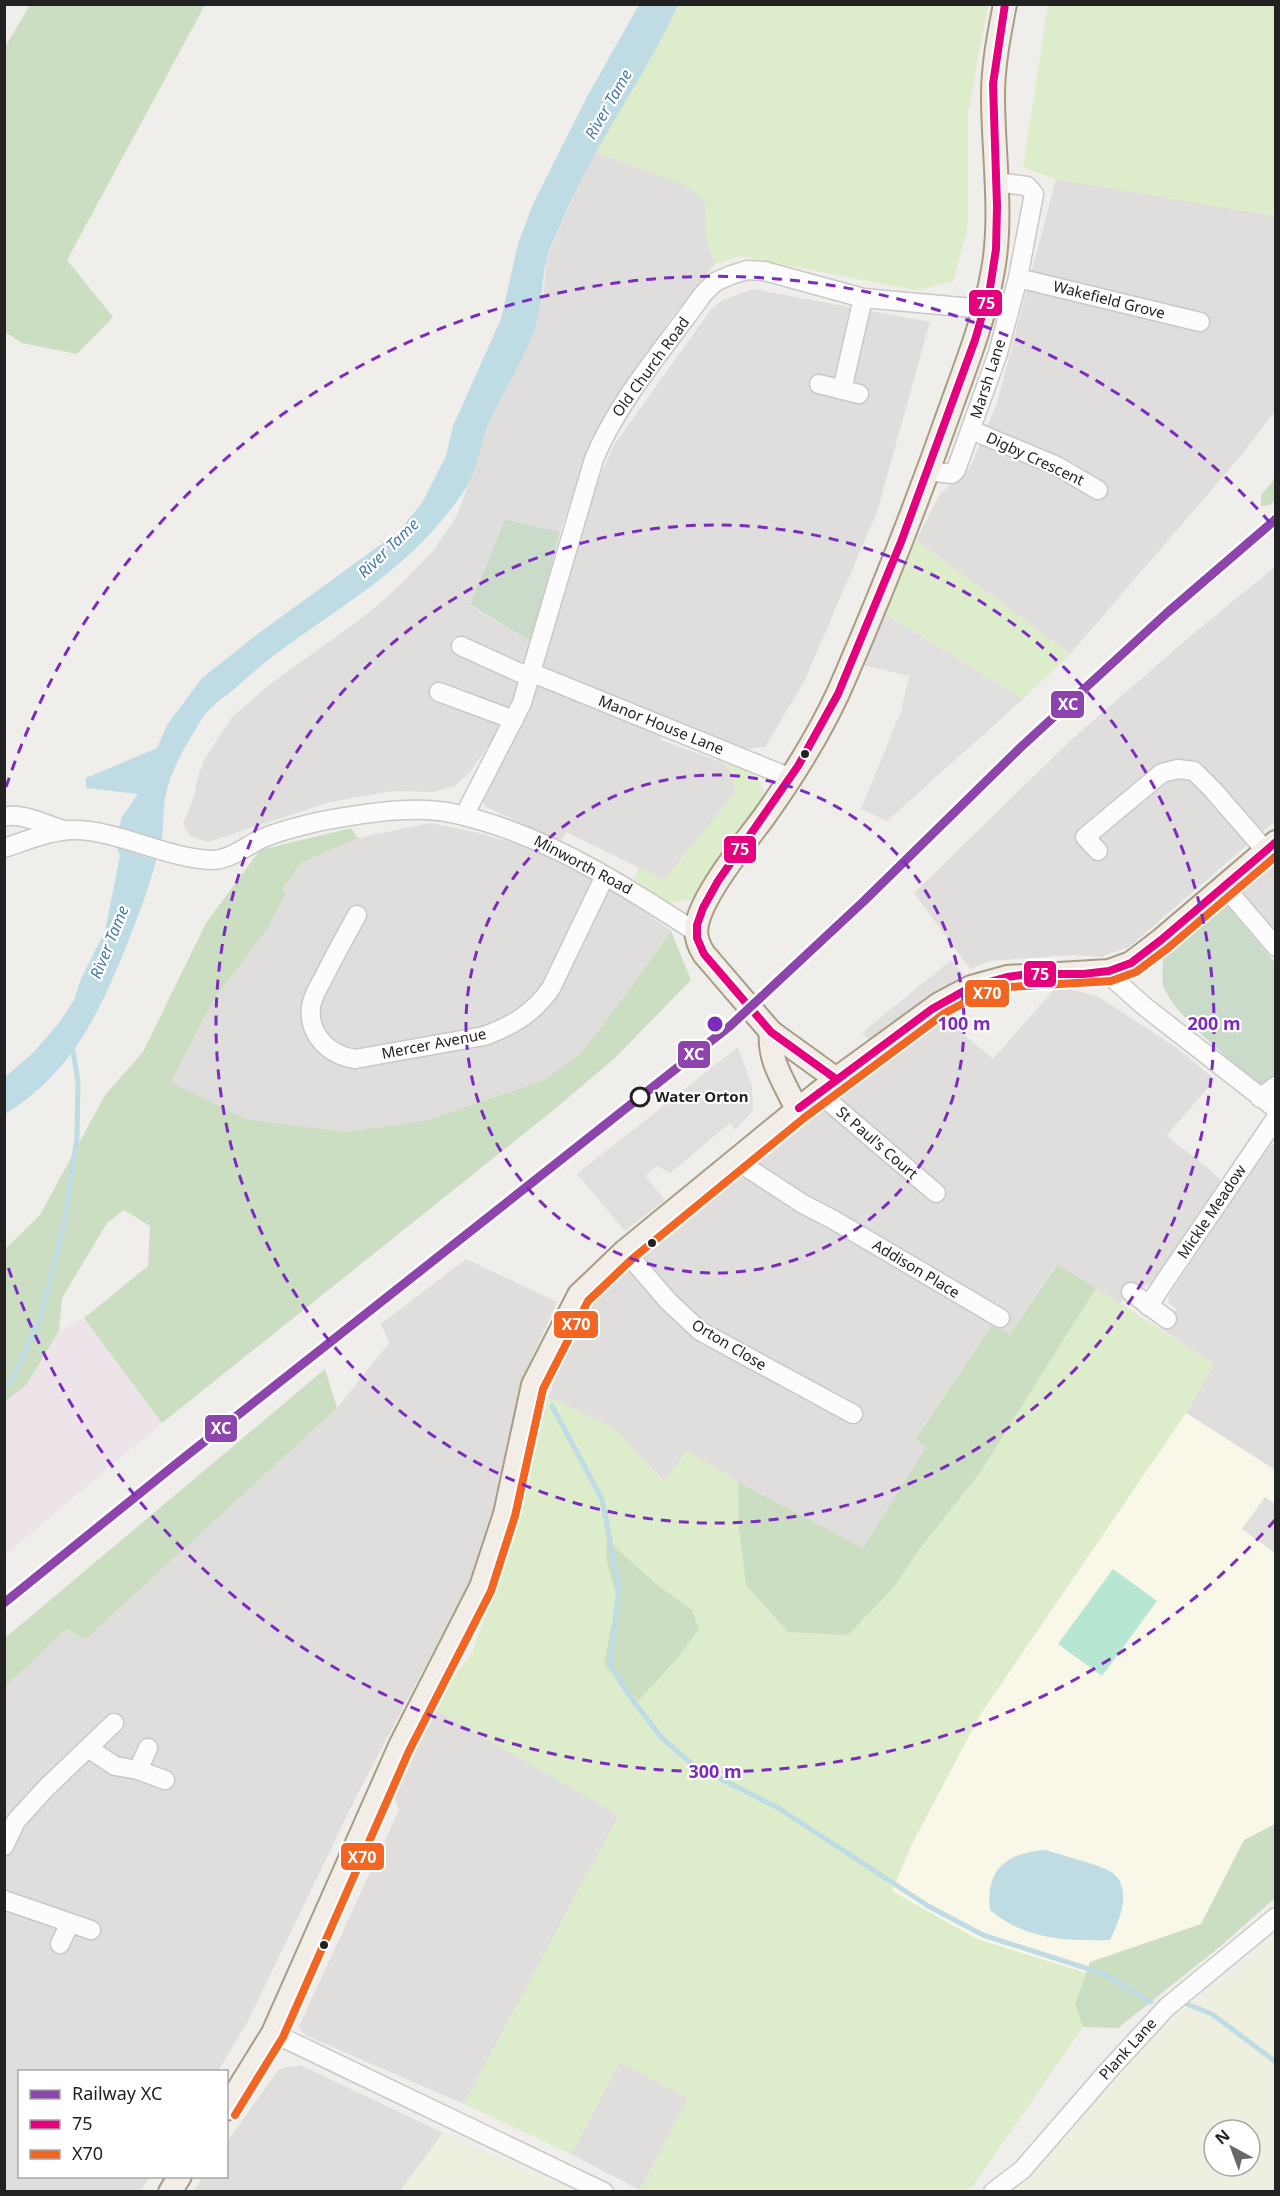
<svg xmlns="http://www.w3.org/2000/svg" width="1280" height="2196" viewBox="0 0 1280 2196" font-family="'Noto Sans',sans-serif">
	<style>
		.residential { fill: #dfdedc }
		.industrial { fill: #ede4e9 }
		.education { fill: #f8f7e8 }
		.farmland { fill: #efefdf; fill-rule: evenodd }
		.grass { fill: #ddeccb }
		.forest { fill: #cbdec1 }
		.cemetery { fill: #cadbca }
		.pitch { fill: #b7e6d2 }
		.parking { fill: #e0dfde }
		.water { fill: #bfdbe3 }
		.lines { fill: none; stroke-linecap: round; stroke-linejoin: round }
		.stream { stroke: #bfdbe3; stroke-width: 5 }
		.minor-casing { stroke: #c9c8c7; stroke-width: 21 }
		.major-casing { stroke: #a79c86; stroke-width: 26 }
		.minor { stroke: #fdfcfc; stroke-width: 18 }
		.major { stroke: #f3ede7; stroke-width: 22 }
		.bus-1-casing { stroke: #fff; stroke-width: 12 }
		.bus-2-casing { stroke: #fff; stroke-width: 12 }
		.bus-1 { stroke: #e5007d; stroke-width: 8 }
		.bus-2 { stroke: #f26522; stroke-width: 8 }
		.rail-1-casing { stroke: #fff; stroke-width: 14 }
		.rail-1 { stroke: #8e44ad; stroke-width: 9 }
		.ring { fill: none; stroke: #7b2cbf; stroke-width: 3; stroke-dasharray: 10 8 }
		.bus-dot { fill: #222; stroke: #fff; stroke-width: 2 }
		.stop-dot { fill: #fff; stroke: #222; stroke-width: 3 }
		.labels { text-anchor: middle; stroke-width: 4.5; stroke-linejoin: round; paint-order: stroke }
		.street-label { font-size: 15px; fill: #222; stroke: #fff }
		.stop-label { font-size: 15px; font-weight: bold; fill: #222; stroke: #fff; text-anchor: start }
		.water-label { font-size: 16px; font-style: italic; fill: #4a7aab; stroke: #fff }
		.centre { fill: #7b2cbf; stroke: #fff; stroke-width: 3 }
		.ring-label { font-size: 18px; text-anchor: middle; font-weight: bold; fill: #7b2cbf; stroke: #fff; stroke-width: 4.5; stroke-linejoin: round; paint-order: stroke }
		.line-badge { stroke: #fff; stroke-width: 2 }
		.badge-label { font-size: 16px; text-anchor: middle; font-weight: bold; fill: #fff }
	</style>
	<rect width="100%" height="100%" fill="#f0eeeb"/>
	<g class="residential">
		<path d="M596,152L686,185L705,201L707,241L715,264L670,320L597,429L583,464L560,532L505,519L470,606L532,642L513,708L471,771L455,786L433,792L392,791L330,802L208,842L190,836L183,824L194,797L197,780L205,758L232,717L269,685L366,615L399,586L433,551L456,517L472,476L479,449L489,423L536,327L544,290L546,261L582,176Z"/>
		<path d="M1056,179L1275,216V411L1239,458L1070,654L916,540L940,494L970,468L997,403Z"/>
		<path d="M753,289L930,322L877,512L805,680L765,747L746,749L667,722L661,740L724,763L732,773L735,793L664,880L566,832L561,841L486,807L483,801L523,720L579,539L603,469L614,445L710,311L722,300Z"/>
		<path d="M1275,567V821L1129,947L1101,957L1072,955L990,961L970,969L914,893L1072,739L1194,633Z"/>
		<path d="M430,823L475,832L527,847L610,887L671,931L627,993L580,1054L544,1080L427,1120L347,1132L246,1119L171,1082L213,1001L267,929L286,893L282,891L301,863L358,838Z"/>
		<path d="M1275,863V941L1237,895Z"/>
		<path d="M1057,986L1097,996L1177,1048L1215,1080L1166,1136L1207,1167L1221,1180L1152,1282L1144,1287L1135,1282L1120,1304L1056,1265L1010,1334L992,1325L915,1438L926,1447L863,1548L738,1482L687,1451L664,1481L614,1428L548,1397L581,1313L716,1193L853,1081L942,1016L993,1059Z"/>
		<path d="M1275,1143V1470L1186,1413L1214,1364L1161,1329L1176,1309L1169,1303L1168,1297L1251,1172L1272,1144Z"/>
		<path d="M466,1259L557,1302L520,1384L503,1474L477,1568L354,1801L248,2021L218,2071L20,2072V2176L150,2177L141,2191L5,2192V1687L66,1629L86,1639L337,1408L389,1343L381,1324Z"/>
		<path d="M431,1707L619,1815L464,2104L305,2035L299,2026L399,1810L391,1788Z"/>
		<path d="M620,2062L688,2098L640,2190L571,2154Z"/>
		<path d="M300,2065L443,2133L400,2191L193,2192L203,2177L226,2176L227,2142L279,2069Z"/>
	</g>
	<path class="industrial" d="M84,1318L162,1423L5,1555V1402L27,1384L59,1331Z"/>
	<path class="education" d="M1122,1355L1186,1413L1275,1470V1898L1222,1945L1104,1974L1086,1973L977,1939L892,1892L912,1844L980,1715Z"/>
	<g class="farmland">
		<path d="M1275,1939V2191L1008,2192L1152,2037ZM1214,2130H1250V2166H1214Z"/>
		<path d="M443,2133L572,2191H400Z"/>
	</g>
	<g class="grass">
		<path d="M678,5H988L968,112V226L953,282L915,290L739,256L715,264L707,241L705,201L686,185L596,152Z"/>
		<path d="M1048,5H1275V216L1056,179L1023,167Z"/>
		<path d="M916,540L1070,654L1023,699L885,613Z"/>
		<path d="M724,763C745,769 763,774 765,799L697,897C666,907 658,901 635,879L639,868L664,880L735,793L732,773Z"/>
		<path d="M1096,1288L1214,1364L1186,1413L980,1715L912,1844L892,1891L977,1939L1086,1973L1075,2004L1083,2027L973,2186L964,2191H643L640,2190L688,2098L620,2062L571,2154L464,2104L619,1815L431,1707L472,1653L517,1525L548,1397L614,1428L663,1481L687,1451L738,1482L739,1530L746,1585L788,1632L906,1568L979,1474Z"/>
	</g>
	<g class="forest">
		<path d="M30,5H205L67,260L113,317L77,354L22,343L5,332V47Z"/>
		<path d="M1275,478V500L1270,505L1261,506V495Z"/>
		<path d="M351,828L358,838L301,863L282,890L286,893L267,929L213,1001L171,1082L246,1119L347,1132L427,1120L544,1080L580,1054L627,993L671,931L691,980L616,1057L556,1108L162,1423L84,1318L148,1266L150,1226L124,1210L107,1223L62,1298L59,1331L27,1384L5,1402V1249L40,1215L105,1095L143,1052L206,923L260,850Z"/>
		<path d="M1057,1265L1096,1288L979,1474L920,1549L892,1589L848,1635L788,1632L746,1585L739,1530L738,1482L863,1548L926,1447L915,1439L992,1325L1010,1334Z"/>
		<path d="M325,1369L337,1408L86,1639L66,1629L5,1687V1638Z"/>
		<path d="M607,1540L656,1584L692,1610L699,1629L675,1661L638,1701L604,1664L617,1598L606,1558Z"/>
		<path d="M1275,1824V1898L1222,1945L1118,2028L1083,2027L1075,2004L1090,1962L1201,1924L1244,1840Z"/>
	</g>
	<g class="cemetery">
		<path d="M505,519L560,532L532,642L470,605Z"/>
		<path d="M1224,902L1275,963V1077L1262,1086C1237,1066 1176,1017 1164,988C1161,979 1163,965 1163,956Z"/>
	</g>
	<path class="pitch" d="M1113,1569L1157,1601L1102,1676L1058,1644Z"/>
	<g class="parking">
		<path d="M884,613L1023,699L887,821L861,809L901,711L909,676L863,665Z"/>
		<path d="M951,960L964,975L926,999L871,1042L862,1033Z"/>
		<path d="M738,1047L752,1086L753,1111L735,1130L730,1123L670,1173L657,1166L645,1176L665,1200L625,1231L577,1174Z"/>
		<path d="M1265,1497L1275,1504V1553L1242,1529Z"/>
	</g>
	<g class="water">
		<path d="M639,5H678C644,80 592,147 561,224C556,236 549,249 546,261C541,283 543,306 535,328C523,361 503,392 488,425C481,441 479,460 472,476C467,489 455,504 446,515C388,589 306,623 239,685C223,699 212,703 200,722C187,743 171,769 166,794C162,809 165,826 161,841C154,873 142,906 130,937C101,1009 74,1072 5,1114V1077L33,1053L59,1023L74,1000L81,979L105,931L120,856L115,843L122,817L138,794L86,788V778L157,748L167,725L202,678L259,633L398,532L422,503L446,456L453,426L501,319L518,244L533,204L588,95Z"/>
		<path d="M1045,1850C1058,1854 1104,1866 1113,1873C1133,1890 1119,1921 1110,1940C1067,1941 1025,1940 990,1910C985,1869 1007,1853 1045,1850Z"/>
	</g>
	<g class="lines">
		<g class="stream">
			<path d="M4,1388L12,1380L39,1321L63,1229L77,1138L78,1081L73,1051"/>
			<path d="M552,1406L602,1499L619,1587L610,1665L631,1698L662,1738L692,1764L780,1809L928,1906L983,1935L1104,1974L1151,2002"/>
			<path d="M1180,2004L1182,2002L1212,2014L1276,2062"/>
		</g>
		<defs>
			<g id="minor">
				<path d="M1018,278L1200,322"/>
				<path d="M819,384L859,394"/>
				<path d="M842,390L863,298"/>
				<path d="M971,430L1057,466L1098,490"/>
				<path d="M928,471L952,474L956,470L998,353L1018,278L1034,194L1027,186L996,182"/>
				<path d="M461,646L529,677"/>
				<path d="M530,672L791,778"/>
				<path d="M439,692L514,720"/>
				<path d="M464,816L522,703L594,459C620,397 665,348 703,294L715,282L731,275L747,270L764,271L863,298L984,309"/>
				<path d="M4,817C19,811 49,826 64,830"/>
				<path d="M4,848C26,841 51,830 74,830C118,830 168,859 212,860C228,860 244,848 257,841C274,832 304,825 322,821C360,814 402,807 439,811C458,813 475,819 492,824C566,848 631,890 696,932"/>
				<path d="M1098,851L1085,837L1162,773L1178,769L1194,771L1213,790L1265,850"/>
				<path d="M1224,886L1276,947"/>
				<path d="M357,915C346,935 334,956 324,977C319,986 312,997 311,1007C308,1035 329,1055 355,1059L484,1036C512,1026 534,1013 551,988L605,876"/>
				<path d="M1109,971L1117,982L1144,1006L1276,1109"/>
				<path d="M819,1093L936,1193"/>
				<path d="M1260,1098L1276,1086"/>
				<path d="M737,1161L803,1204L832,1219L1000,1318"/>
				<path d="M625,1251L668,1301L700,1331L853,1414"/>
				<path d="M1131,1292L1167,1319"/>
				<path d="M1148,1306L1276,1118"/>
				<path d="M88,1748L115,1766L138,1770L165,1780"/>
				<path d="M138,1770L148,1748"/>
				<path d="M4,1846L16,1821L46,1788L114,1723"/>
				<path d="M4,1900L91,1930"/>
				<path d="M60,1944L70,1923"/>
				<path d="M273,2033L604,2192"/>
				<path d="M993,2192L1022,2170L1108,2071L1167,2007L1276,1917"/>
			</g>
			<g id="major">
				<path d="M771,1032C768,1062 786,1084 797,1110"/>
				<path d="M836,1079L771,1032L704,954C697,943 694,933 698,920C707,889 744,844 764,817C796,772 825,726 846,675C884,587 919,498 951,407C967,363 985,317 993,270C1003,216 993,151 993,96C993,65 999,35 1005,4"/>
				<path d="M226,2109L273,2033L400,1746L481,1587L505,1514L533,1385L579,1295L625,1251L797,1110L836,1079L939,1004L971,987L1007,977L1109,971L1131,963L1161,940L1276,842"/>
				<path d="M170,2192L180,2176"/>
			</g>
		</defs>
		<use href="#minor" class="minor-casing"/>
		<use href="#major" class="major-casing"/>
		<use href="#minor" class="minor"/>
		<use href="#major" class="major"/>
		<defs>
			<g id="bus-1">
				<path d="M836,1079L771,1032L704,954L697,938V925L703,908L718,881L798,766L838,694L901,542L975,340L990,288L996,249L997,206L993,84L1005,4"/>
				<path d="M799,1108L932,1009L971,987L1007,977L1028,974H1083L1109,971L1131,963L1161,940L1276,842"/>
			</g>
			<path id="bus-2" d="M235,2115L283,2037L409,1751L491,1591L515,1516L543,1389L588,1301L632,1259L804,1118L945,1013L975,997L1009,987L1111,981L1136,972L1168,948L1276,856"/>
		</defs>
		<use href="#bus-1" class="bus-1-casing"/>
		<use href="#bus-2" class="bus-2-casing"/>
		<use href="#bus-1" class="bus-1"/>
		<use href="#bus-2" class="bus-2"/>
		<defs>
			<path id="rail-1" d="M4,1603L176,1464L730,1026L864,901L1021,747L1168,612L1276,519"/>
		</defs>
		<use href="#rail-1" class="rail-1-casing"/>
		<use href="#rail-1" class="rail-1"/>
	</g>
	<g class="ring">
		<circle cx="715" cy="1024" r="249"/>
		<circle cx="715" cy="1024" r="499"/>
		<path d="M1275 1520A748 748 0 0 1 6 1261M6 787A748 748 0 0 1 1275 528"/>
	</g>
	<g class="bus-dot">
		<circle cx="805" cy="754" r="5"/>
		<circle cx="652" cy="1243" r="5"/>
		<circle cx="324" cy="1945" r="5"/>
	</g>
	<circle class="stop-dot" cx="640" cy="1097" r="9"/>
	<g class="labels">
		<g class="street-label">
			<text transform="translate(1109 300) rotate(14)" y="5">Wakefield Grove</text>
			<text transform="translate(651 367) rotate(-54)" y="5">Old Church Road</text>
			<text transform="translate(988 379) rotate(-72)" y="5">Marsh Lane</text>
			<text transform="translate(1035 459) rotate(25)" y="5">Digby Crescent</text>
			<text transform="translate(661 725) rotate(22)" y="5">Manor House Lane</text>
			<text transform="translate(583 865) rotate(28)" y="5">Minworth Road</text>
			<text transform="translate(434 1044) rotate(-11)" y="5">Mercer Avenue</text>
			<text transform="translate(877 1143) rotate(41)" y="5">St Paul's Court</text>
			<text transform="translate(1212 1212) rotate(-56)" y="5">Mickle Meadow</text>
			<text transform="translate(916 1269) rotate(31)" y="5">Addison Place</text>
			<text transform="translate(729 1345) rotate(31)" y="5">Orton Close</text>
			<text transform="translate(1128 2049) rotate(-48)" y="5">Plank Lane</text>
		</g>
		<g class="stop-label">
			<text x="655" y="1102">Water Orton</text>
		</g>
		<g class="water-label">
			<text transform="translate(608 104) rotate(-60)" y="6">River Tame</text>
			<text transform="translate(388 548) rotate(-44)" y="6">River Tame</text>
			<text transform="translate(109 942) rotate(-68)" y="6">River Tame</text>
		</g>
	</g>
	<circle cx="715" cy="1024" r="9" class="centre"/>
	<g class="ring-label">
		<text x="964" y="1030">100 m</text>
		<text x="1214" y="1030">200 m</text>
		<text x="715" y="1778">300 m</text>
	</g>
	<g class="line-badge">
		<rect x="968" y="289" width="35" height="28" rx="6" fill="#e5007d"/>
		<rect x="1050" y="690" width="35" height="29" rx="6" fill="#8e44ad"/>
		<rect x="723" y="835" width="34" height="29" rx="6" fill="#e5007d"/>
		<rect x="1023" y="960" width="34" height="28" rx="6" fill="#e5007d"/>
		<rect x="964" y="979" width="46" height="29" rx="6" fill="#f26522"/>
		<rect x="677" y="1040" width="34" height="29" rx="6" fill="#8e44ad"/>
		<rect x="553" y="1310" width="46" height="29" rx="6" fill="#f26522"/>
		<rect x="204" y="1414" width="34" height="29" rx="6" fill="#8e44ad"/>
		<rect x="340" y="1842" width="45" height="29" rx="6" fill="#f26522"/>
	</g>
	<g class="badge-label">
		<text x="986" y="309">75</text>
		<text x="1068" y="710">XC</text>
		<text x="740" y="855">75</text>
		<text x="1040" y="980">75</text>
		<text x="987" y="999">X70</text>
		<text x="694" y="1060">XC</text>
		<text x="576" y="1330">X70</text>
		<text x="221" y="1434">XC</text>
		<text x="362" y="1863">X70</text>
	</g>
	<rect width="1280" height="2196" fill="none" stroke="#222222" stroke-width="12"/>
	<rect x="18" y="2070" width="210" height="108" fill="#ffffff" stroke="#a7a7a7" stroke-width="1.5"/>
	<rect x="30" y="2090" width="30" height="9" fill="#8e44ad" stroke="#a7a7a7" stroke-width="1.5"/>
	<text x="72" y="2100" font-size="18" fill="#222222">Railway XC</text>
	<rect x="30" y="2120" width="30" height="9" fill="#e5007d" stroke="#a7a7a7" stroke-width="1.5"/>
	<text x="72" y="2130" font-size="18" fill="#222222">75</text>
	<rect x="30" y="2150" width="30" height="9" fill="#f26522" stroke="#a7a7a7" stroke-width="1.5"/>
	<text x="72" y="2160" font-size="18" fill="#222222">X70</text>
	<g transform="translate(1232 2148) rotate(319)"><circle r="28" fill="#ffffff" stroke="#a7a7a7" stroke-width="1.5"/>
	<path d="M0-4.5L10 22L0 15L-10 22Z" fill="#6a6968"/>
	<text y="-9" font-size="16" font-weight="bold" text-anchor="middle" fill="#222222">N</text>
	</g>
</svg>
